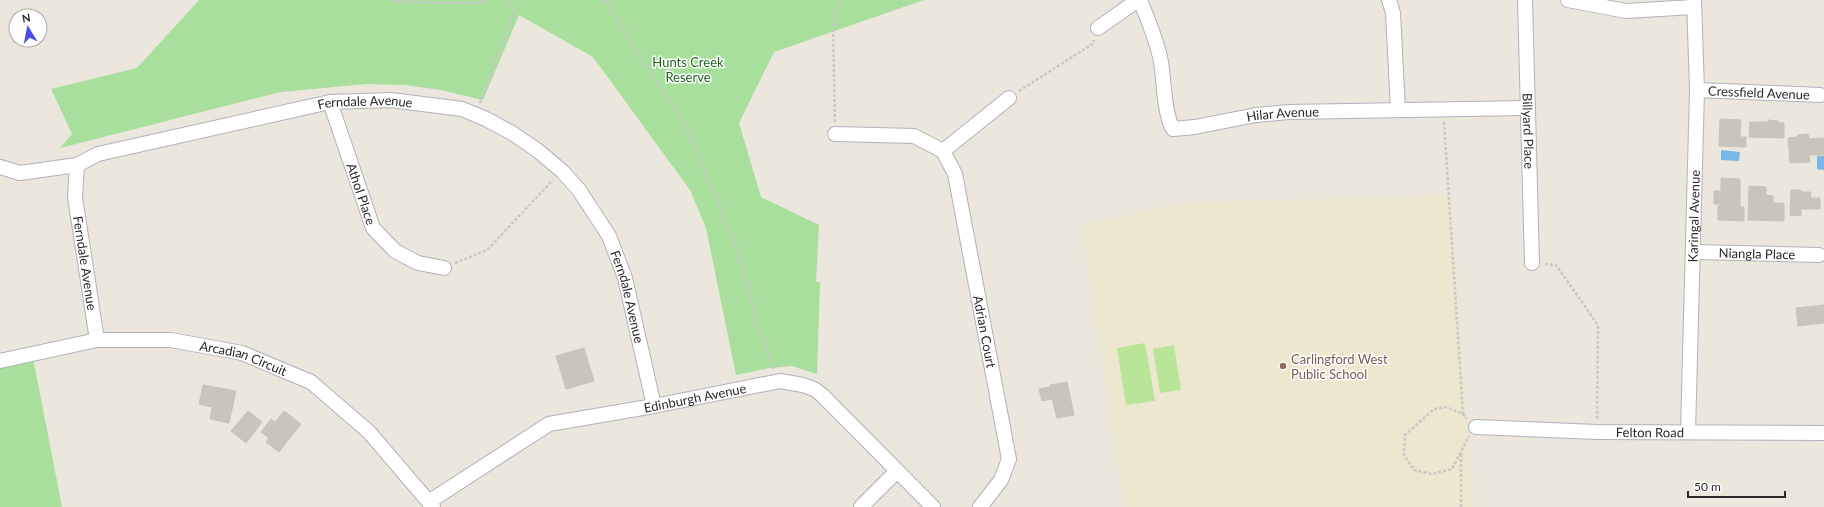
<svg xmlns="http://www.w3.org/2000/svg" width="1824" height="507" viewBox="0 0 1824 507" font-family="Lato,sans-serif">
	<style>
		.education { fill: #ece7ce }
		.green { fill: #a9df9d }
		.pitch { fill: #b9e599 }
		.water { fill: #77b8e7 }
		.building { fill: #c7c5bc; stroke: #c7c4b7 }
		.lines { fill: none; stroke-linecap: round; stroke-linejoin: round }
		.minor-casing { stroke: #b1b1bd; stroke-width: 16 }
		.path { stroke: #c8c8c8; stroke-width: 2.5; stroke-dasharray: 3 2; stroke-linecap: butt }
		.minor { stroke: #fff; stroke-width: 14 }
		.education-dot { fill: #8d6e63; stroke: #fff; stroke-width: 1.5 }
		.labels { text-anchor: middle; stroke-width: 3; stroke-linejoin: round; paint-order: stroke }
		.park-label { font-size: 13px; fill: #22631f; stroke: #fff }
		.street-label { font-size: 13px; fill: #2a2a2a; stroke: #fff }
		.education-label { font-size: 13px; fill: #785e54; stroke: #fff; text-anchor: start }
	</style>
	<rect width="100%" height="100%" fill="#ebe7dd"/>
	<path class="education" d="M1451,196L1473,507H1125L1082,225L1190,202Z"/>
	<g class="green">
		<path d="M199,0H924L774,52L739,123L761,197L819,225L816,282H820L817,374L792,366L770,368L736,375L706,228L690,190L593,57L519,15L483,100L441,90L405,85L366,84L281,92L60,148L72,134L51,89L137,68Z"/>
		<path d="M33,358L62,507H0V364Z"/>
	</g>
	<g class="pitch">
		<path d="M1145,343L1155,401L1126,405L1117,348Z"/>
		<path d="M1174,345L1181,390L1160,393L1153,349Z"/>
	</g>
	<g class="water">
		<path d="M1721,150L1740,152L1739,161L1721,160Z"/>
		<path d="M1817,156H1824V170L1817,169Z"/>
	</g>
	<g class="building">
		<path d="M1720,119L1741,120L1740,137H1746V147L1719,146Z"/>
		<path d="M1768,120L1778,121V123H1784V138L1749,137L1750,122H1768Z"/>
		<path d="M1808,134L1809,139L1824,138V155H1809L1810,162L1790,163L1788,138L1798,137V135Z"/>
		<path d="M1721,178L1740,179V207H1744V221L1718,220V206H1720V204H1714V191H1721Z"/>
		<path d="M1749,186L1766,187V195L1773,196V203H1784V221L1748,220Z"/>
		<path d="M1791,190H1801V192H1811L1810,198H1820V209H1801V216L1790,215Z"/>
		<path d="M1824,305V323L1798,326L1796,308Z"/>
		<path d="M584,348L594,381L566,389L556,356Z"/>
		<path d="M1067,382L1074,415L1057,418L1052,399L1042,401L1039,389L1050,387V385Z"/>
		<path d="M203,385L236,391L229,423L210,419L212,407L199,404Z"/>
		<path d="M248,411L262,422L246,443L231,431Z"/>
		<path d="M284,411L301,424L279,452L266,442L269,438L261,432L271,419L275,422Z"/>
	</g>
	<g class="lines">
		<defs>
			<g id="minor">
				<path id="s1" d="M1140,0C1148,20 1157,40 1161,62C1164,80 1164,114 1173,129L1195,127L1256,115L1289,112L1527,108"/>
				<path d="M1389,0L1393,13L1398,110"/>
				<path id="s2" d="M1525,0L1532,263"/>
				<path d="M1568,0L1626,11L1694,7"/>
				<path d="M1098,28L1138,0"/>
				<path id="s3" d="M1697,90L1820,95"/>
				<path id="s4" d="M330,102L373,228L395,251L418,263L444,268"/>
				<path id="s5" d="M835,134L914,136L943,151L955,174L1009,459L1001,480L980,507"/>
				<path d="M943,151L1009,98"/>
				<path id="s6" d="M77,165L75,197L97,340"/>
				<path id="s7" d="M0,167L20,173L77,165L98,154L330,102L391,100L462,109L486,119L512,133L537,150L562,171L579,190L609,236L625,278L654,406"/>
				<path id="s8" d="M1694,252L1819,255"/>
				<path id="s9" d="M0,361L97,340H171L242,353L311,382L369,432L433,507"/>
				<path id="s10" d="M1476,427L1597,432L1824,433"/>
				<path id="s11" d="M1688,432L1697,90L1694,0"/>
				<path id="s12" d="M430,501L549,424L654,406L780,381L803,385L814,389L822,395L933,507"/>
				<path d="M861,507L897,471"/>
			</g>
		</defs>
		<use href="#minor" class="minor-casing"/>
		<g class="path">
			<path d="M391,0L406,2L478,3L488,0"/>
			<path d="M606,0L641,58L685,124L742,261L756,319L774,370"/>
			<path d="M1019,91L1094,43V40"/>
			<path d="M480,103L515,10L508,0"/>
			<path d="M835,122L833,28L840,0"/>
			<path d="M1444,122L1463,414L1446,407L1434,409L1405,435L1404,455L1414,470L1432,474L1452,469L1469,436"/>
			<path d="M455,263L487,250L553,180"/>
			<path d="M1545,264L1556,265L1598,325L1597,419"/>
			<path d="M1463,414L1467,419"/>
			<path d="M1461,507V452"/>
		</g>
		<use href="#minor" class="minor"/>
	</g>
	<circle class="education-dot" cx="1283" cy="366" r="4"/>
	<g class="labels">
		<g class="park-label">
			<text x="688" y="67">Hunts Creek<tspan x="688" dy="15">Reserve</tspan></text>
		</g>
		<g class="street-label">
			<text dy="5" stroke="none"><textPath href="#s3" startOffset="62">Cressfield Avenue</textPath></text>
			<text dy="5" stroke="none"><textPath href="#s7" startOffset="375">Ferndale Avenue</textPath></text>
			<text dy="5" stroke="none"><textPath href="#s1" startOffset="245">Hilar Avenue</textPath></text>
			<text dy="5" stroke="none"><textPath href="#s2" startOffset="131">Billyard Place</textPath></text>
			<text dy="5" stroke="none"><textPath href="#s4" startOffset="97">Athol Place</textPath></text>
			<text dy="5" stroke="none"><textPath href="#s11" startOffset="216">Karingal Avenue</textPath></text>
			<text dy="5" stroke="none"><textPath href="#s8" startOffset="63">Niangla Place</textPath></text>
			<text dy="5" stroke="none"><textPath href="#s6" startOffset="99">Ferndale Avenue</textPath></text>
			<text dy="5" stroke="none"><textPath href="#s7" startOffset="735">Ferndale Avenue</textPath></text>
			<text dy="5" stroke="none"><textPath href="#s5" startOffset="298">Adrian Court</textPath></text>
			<text dy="5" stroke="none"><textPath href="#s9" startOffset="248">Arcadian Circuit</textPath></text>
			<text dy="5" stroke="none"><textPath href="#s12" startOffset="290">Edinburgh Avenue</textPath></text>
			<text dy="5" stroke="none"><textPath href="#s10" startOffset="174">Felton Road</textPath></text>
		</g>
		<g class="education-label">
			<text x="1291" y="364">Carlingford West<tspan x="1291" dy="15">Public School</tspan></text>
		</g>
	</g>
	<g transform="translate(28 28) rotate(350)"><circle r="19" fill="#ffffff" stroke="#aaaaaa"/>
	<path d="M0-3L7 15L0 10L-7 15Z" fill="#474cee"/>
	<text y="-6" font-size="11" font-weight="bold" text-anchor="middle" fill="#2a2a2a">N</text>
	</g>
	<path d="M1688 491v6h97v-6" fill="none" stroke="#2a2a2a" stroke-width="2"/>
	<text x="1694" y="491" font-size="12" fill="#2a2a2a" stroke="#ffffff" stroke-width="3" paint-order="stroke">50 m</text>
</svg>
